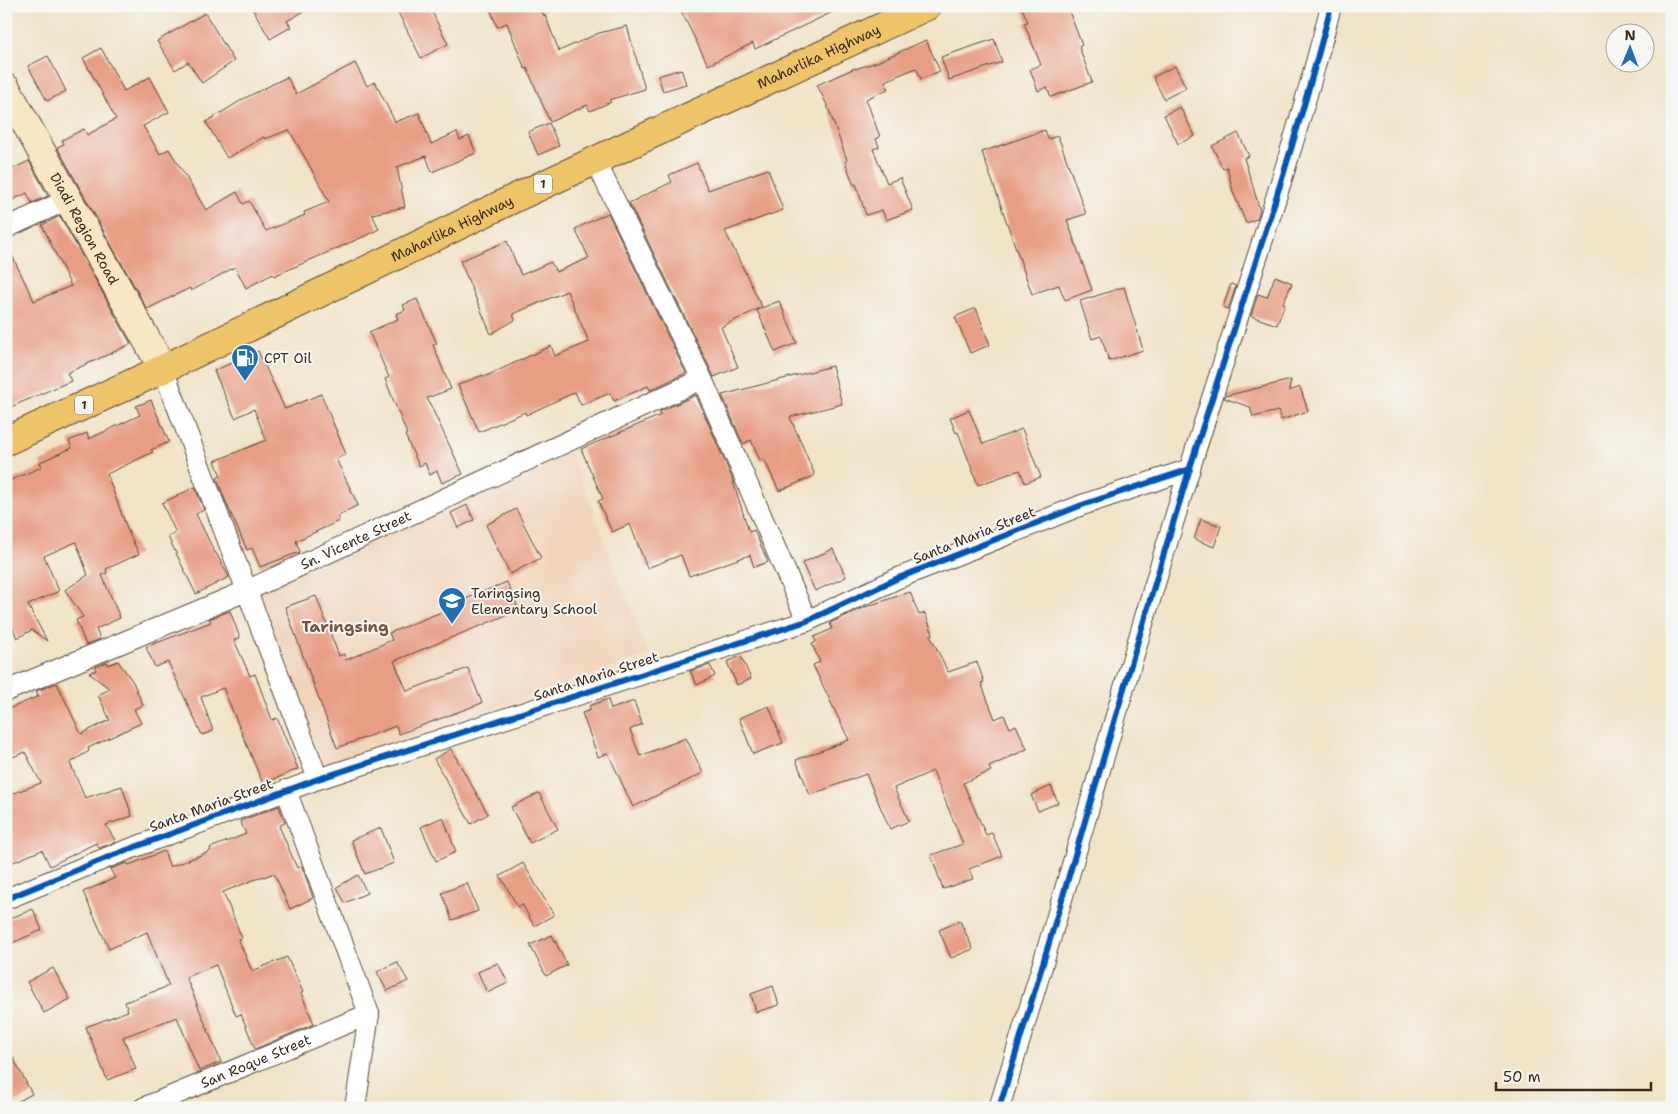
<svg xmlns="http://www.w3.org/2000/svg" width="1678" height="1114" viewBox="0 0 1678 1114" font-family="'Shantell Sans',sans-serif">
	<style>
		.built { fill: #f1d5bd }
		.building { fill: #e79e84 }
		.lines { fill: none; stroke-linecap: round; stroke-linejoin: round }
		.street-casing { stroke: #564638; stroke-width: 22 }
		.secondary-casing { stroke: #564638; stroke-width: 30 }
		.highway-casing { stroke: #564638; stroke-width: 30 }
		.street { stroke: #fff; stroke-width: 20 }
		.secondary { stroke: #f8e7c3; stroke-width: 28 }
		.highway { stroke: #eec469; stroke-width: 28 }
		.cycleway-casing { stroke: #f6f6f2; stroke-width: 9 }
		.cycleway { stroke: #0057b8; stroke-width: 6 }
		.labels { text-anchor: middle; stroke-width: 4; stroke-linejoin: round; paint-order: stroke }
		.shield { fill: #f6f6f2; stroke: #73675e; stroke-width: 1 }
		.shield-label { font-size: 12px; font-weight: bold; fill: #3b2a1e }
		.street-label { font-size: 14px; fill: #3b2a1e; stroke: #f6f6f2 }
		.poi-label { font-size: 14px; fill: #3b2a1e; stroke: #f6f6f2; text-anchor: start }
		.quarter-label { font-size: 16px; font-weight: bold; fill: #775342; stroke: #f6f6f2 }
	</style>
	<rect width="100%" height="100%" fill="#f6f6f2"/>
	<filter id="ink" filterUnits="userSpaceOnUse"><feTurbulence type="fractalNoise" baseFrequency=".02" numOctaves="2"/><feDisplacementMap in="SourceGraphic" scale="10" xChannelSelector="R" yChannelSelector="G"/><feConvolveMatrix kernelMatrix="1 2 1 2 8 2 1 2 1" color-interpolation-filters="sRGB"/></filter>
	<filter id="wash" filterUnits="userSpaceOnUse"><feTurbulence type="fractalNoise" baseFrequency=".0096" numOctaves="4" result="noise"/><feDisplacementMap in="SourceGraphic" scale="20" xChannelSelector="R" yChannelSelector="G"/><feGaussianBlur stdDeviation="1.12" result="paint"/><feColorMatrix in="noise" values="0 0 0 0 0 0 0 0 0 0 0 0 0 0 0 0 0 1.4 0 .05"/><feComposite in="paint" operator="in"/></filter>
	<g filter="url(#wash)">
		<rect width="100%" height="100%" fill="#f0e3c8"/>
		<path class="built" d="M569,450L649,655L324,767L255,594Z"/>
		<g id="blocks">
			<g class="building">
				<path d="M251,6H313L287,21L291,27L270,39Z"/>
				<path d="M395,6H429L448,44L421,58Z"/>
				<path d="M489,6H548L549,8L542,11L544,16L545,15L559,51L599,33L627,26L645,89L609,100L611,102L590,111L587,105L550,122L527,68L525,69L507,23L497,27Z"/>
				<path d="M691,6H845L755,49L753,43L708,65L681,11Z"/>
				<path d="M1021,6H1067L1082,45L1079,47L1092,82L1051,97L1047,87L1038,91L1030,69L1041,65L1024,23L1028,22Z"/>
				<path d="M205,13L234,61L202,83L188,62L175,70L157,41Z"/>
				<path d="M994,39L1002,62L949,80L941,57Z"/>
				<path d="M926,40L940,71L921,79L916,68L885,81L888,89L866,99L880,137L876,139L879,147L873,149L887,183L900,178L913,210L886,220L882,210L866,215L856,184L854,185L845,162L847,160L827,105L817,85L855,68V69L877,62Z"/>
				<path d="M101,48L124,91L150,77L169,112L143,126L160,154L169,149L206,210L237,192L243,204L249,201L266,231L305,215L304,212L329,202L307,161L289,130L265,139L264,137L227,158L206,122L245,98L287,77L296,94L355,63L367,86L375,82L395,122L419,113L431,144L457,132L460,140L469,136L476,153L432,172L426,156L397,167L405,207L372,214L379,229L365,236L274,276L273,274L246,288L235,267L191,291L190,288L147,309L57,147L64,144L62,140L84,129L87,135L116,119L83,58Z"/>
				<path d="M48,56L66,91L47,101L28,66Z"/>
				<path d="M1175,66L1186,88L1164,99L1153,77Z"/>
				<path d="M681,69L686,84L663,91L658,76Z"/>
				<path d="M1180,107L1195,136L1178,144L1164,115Z"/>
				<path d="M549,123L559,146L538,155L528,132Z"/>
				<path d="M1045,130L1048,139L1058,136L1086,214L1067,220L1092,290L1065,300L1059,285L1032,294L982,152Z"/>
				<path d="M1238,133L1249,156L1244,158L1260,210L1257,219L1246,223L1233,192L1227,167L1223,169L1212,146Z"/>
				<path d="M29,161L48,196L32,203L27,193L6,203V172Z"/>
				<path d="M697,163L708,190L768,169L783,210L725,231L762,307L721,327L738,367L714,377L629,203L672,182L669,175Z"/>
				<path d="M608,213L686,373L650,390L648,386L614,401L610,393L581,405L575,392L526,415L525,412L479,432L458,385L483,375L484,377L551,346L555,356L589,342L567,291L513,314L515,320L491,334L460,261L507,241L521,275L551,262L556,272L589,258L575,229Z"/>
				<path d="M60,216L131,344L67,373L71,381L6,409V243L34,301L71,286L42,225Z"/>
				<path d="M1275,276L1292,283L1283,303L1285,304L1277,325L1251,316L1258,294L1267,297Z"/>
				<path d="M1231,284L1236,286L1228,309L1223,307Z"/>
				<path d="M1124,287L1143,350L1109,361L1101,336L1092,339L1080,301Z"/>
				<path d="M417,299L437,344L433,345L451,389L427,398L463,474L442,483L437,471L430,475L425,463L419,466L405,435L407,434L385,379L389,377L369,332L398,319L396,314L405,310L403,305Z"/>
				<path d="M779,301L797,343L775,352L757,310Z"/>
				<path d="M976,308L990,345L970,353L955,317Z"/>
				<path d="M258,351L285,409L321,394L346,454L336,459L358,505L337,516L339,521L296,541L300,552L260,567L252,548L247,550L225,500L217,478L221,476L215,461L266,440L254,409L235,418L214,371Z"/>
				<path d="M832,366L842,404L790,417L814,473L813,474L814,476L779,491L764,459L760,461L751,440L743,444L722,395Z"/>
				<path d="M1291,380L1289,391L1300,387L1308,411L1281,420L1278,411L1253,417L1250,407L1224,398L1225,396Z"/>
				<path d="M696,395L732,478L749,532L754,530L768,562L754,567L750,555L689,576L681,555L647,568L630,524L612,532L598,501L603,499L581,449L661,415L659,412Z"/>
				<path d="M151,400L169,442L151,450L153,452L107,474L128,531L139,554L106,569L107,573L102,575L120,618L96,629L100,639L86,645L76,620L83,617L65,590L88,575L76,542L44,556L59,591L28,605L47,641L32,630L17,638L6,613V482L42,467L40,462L72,448L69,441L87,433L89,439L140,415L136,406Z"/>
				<path d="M969,410L983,444L1022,429L1041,477L1025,483L1020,470L978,485L958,432L956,433L950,418Z"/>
				<path d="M195,487L204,510L196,514L215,553H216L229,577L196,594L168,537L176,533L162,503Z"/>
				<path d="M467,505L474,520L458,528L451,513Z"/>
				<path d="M516,509L541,558L510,574L486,525Z"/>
				<path d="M1201,519L1221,526L1214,547L1194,539Z"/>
				<path d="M833,549L846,577L815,591L802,563Z"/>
				<path d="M507,582L519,610L394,661L407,691L468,668L482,703L399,734L396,726L337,748L285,607L316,596L339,656L344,654L346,660L392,640L389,633L459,605L458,602Z"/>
				<path d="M910,592L919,615L925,613L933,634L930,635L948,672L977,662L984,682L981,683L995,719L1004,715L1010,728L1016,725L1027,749L989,767L991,771L963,783L986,835L992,833L1002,856L969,869L973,879L943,889L931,855L963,844L933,771L894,788L909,821L890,829L866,774L810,795L796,760L849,740L813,665L820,662L812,644L816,642L814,637L832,629L830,623L865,607Z"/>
				<path d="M230,611L240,638L234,640L250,676L255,674L272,720L277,718L298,769L263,784L223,688L201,697L213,731L202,735L168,662L155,667L146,647L211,622L209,619Z"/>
				<path d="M741,656L751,679L737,685L727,662Z"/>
				<path d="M118,661L133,682L143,705L134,709L141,723L88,748L89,751L70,763L85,798L122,786L132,816L106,825L116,842L99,848L96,843L50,866L42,850L6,865V796L41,783L25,752L6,760V710L39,696L36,691L57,683L81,734L110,720L98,695L110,689L89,673L96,670L95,667L107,662L108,665Z"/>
				<path d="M710,665L715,676L697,685L690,671Z"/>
				<path d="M608,699L611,709L634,701L642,724L630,730L640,756L686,738L703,773L633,807L608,753L598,757L582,713L591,710L589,706Z"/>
				<path d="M769,706L783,743L753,754L739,718Z"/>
				<path d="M451,749L488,814L471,824L434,759Z"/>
				<path d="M1051,786L1058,803L1038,811L1031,795Z"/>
				<path d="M539,793L558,829L530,843L511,807Z"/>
				<path d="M279,806L285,823L279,826L297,868L302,866L313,898L290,909L274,873L264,877V876L223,892L242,938L238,939L252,971L287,957L303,992L301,993L314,1024L255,1049L241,1014L236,1016L216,965L186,977L221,1062L199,1071L177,1017L123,1037L136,1069L107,1080L86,1027L128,1011L125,1002L169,986L147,932L109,949L83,892L115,878L110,869L127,863L129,865L164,851L170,867L211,851L210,848L246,834L240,821Z"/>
				<path d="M443,817L456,852L436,861L421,827Z"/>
				<path d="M381,828L394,863L365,874L351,840Z"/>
				<path d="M523,863L554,915L534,926L522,904L518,907L500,876Z"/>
				<path d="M358,875L367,893L345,903L337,887Z"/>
				<path d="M467,883L478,911L452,920L442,893Z"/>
				<path d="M33,909L42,930L12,943L6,931V920Z"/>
				<path d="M960,921L973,949L951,958L939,930Z"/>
				<path d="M552,935L567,965L546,976L530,945Z"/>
				<path d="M397,962L408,981L387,991L377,972Z"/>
				<path d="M498,963L508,983L487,993L478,972Z"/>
				<path d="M53,968L70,999L44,1013L27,982Z"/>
				<path d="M773,986L779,1005L756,1012L751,994Z"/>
				<path d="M6,1044L32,1094L6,1108Z"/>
			</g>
		</g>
	</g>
	<g filter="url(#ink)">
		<use href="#blocks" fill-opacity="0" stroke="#564638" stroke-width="1"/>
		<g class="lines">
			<defs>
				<g id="street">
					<path d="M595,160L702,379L807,621"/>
					<path d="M6,228L69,199"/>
					<path d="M163,369L318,779"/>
					<path id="s1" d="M6,691L246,591L702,379"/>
					<path d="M286,790L369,1014L355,1108"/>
					<path d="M6,899L111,856L318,779L807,621L896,579L1082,505L1190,469"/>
					<path id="s2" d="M143,1108L369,1014"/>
					<path d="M999,1108C1065,896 1124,682 1189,471C1237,316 1291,163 1331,6"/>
				</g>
				<g id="secondary">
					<path id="s3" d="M6,88L163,369"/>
				</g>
				<g id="highway">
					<path id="s4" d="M6,441L163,369L517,197L927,6"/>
				</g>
			</defs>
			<use href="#street" class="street-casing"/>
			<use href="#secondary" class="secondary-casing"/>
			<use href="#highway" class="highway-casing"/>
			<use href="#street" class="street"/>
			<use href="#secondary" class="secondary"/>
			<use href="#highway" class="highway"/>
			<defs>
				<g id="cycleway">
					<path d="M6,899L111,856L318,779L807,621L896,579L1082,505L1190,469"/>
					<path d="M999,1108C1065,896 1124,682 1189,471C1237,316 1291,163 1331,6"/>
				</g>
			</defs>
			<use href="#cycleway" class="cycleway-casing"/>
			<use href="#cycleway" class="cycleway"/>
		</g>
	</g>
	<defs>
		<symbol id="fuel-pin" viewBox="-11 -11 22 30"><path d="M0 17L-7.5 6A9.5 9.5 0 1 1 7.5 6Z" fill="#1f6fb2" stroke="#f6f6f2"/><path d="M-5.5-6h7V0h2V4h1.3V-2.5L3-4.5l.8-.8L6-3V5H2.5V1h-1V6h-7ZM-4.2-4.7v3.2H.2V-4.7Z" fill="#fff"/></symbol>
		<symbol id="school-pin" viewBox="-11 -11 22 30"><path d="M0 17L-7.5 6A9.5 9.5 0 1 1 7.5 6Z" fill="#1f6fb2" stroke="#f6f6f2"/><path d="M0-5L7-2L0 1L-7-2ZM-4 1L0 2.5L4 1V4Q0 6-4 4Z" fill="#fff"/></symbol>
	</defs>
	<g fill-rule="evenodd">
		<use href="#fuel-pin" x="229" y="342" width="32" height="43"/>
		<use href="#school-pin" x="436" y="585" width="32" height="43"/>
	</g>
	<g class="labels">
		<g class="shield">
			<rect x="534" y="174.5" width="18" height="19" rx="4"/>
			<rect x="75" y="395.5" width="18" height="19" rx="4"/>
		</g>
		<g class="shield-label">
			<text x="543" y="188">1</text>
			<text x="84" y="409">1</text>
		</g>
		<g class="street-label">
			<text dy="5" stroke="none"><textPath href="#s4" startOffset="899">Maharlika Highway</textPath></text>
			<text dy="5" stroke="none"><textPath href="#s3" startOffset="161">Diadi Region Road</textPath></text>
			<text dy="5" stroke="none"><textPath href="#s4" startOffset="494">Maharlika Highway</textPath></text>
			<text transform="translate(974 535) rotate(-22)" y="5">Santa Maria Street</text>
			<text dy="5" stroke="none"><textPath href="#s1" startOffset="381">Sn. Vicente Street</textPath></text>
			<text transform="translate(596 676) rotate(-18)" y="5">Santa Maria Street</text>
			<text transform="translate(211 805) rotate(-20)" y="5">Santa Maria Street</text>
			<text dy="5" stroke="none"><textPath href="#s2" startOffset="122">San Roque Street</textPath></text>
		</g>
		<g class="poi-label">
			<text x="264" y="363">CPT Oil</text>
			<text x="471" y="598">Taringsing<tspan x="471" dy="16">Elementary School</tspan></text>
		</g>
		<g class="quarter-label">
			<text x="345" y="632">Taringsing</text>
		</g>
	</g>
	<rect width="1678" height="1114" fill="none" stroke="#f6f6f2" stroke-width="25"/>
	<g transform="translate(1630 48) rotate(1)"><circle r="24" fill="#f6f6f2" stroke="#aba49d"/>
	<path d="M0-4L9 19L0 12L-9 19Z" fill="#1f6fb2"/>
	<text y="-8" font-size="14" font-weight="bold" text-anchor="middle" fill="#3b2a1e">N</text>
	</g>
	<path d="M1496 1082v8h155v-8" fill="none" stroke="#3b2a1e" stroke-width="2.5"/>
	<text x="1503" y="1082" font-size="15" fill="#3b2a1e" stroke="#f6f6f2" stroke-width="4" paint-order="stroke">50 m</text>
</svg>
